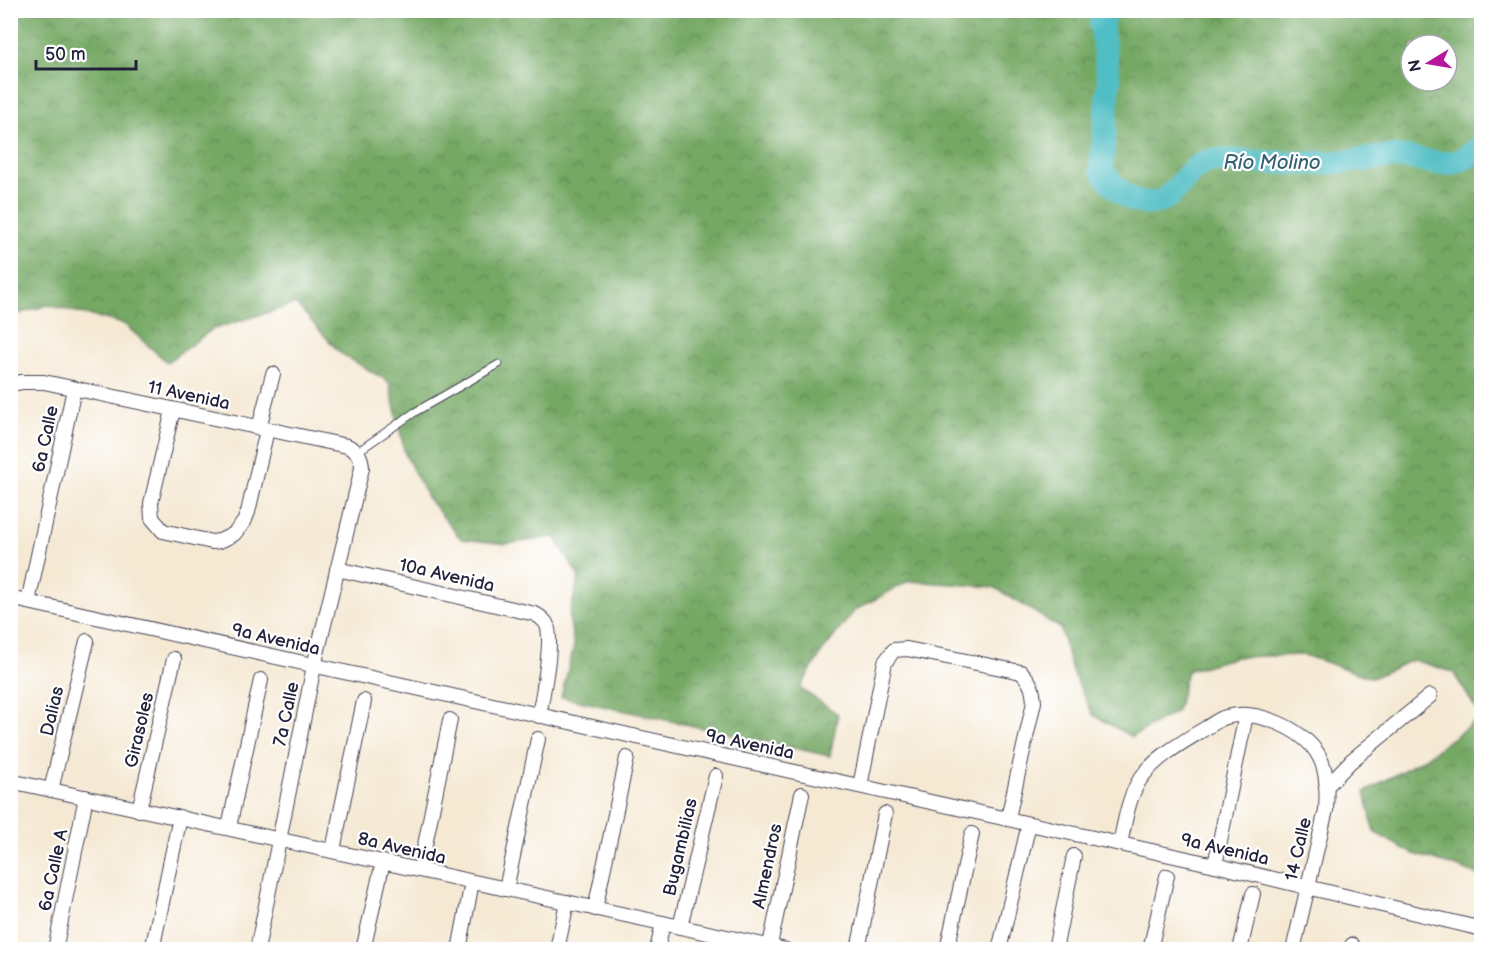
<svg xmlns="http://www.w3.org/2000/svg" width="1492" height="960" viewBox="0 0 1492 960" font-family="'Balsamiq Sans',sans-serif">
	<style>
		.forest { fill: url(#forest-crowns); stroke: #4b6550; stroke-width: 1.5; fill-rule: evenodd }
		.lines { fill: none; stroke-linecap: round; stroke-linejoin: round }
		.river { stroke: #4fbec5; stroke-width: 24 }
		.service-casing { stroke: #424052; stroke-width: 9 }
		.minor-casing { stroke: #424052; stroke-width: 16 }
		.service { stroke: #fff; stroke-width: 7 }
		.minor { stroke: #fff; stroke-width: 14 }
		.labels { text-anchor: middle; stroke-width: 4.5; stroke-linejoin: round; paint-order: stroke }
		.street-label { font-size: 18px; fill: #22223b; stroke: #fff }
		.water-label { font-size: 20px; font-style: italic; fill: #346072; stroke: #fff }
	</style>
	<defs>
		<pattern id="forest-crowns" width="20" height="18" patternUnits="userSpaceOnUse" patternTransform="scale(1.5)"><rect width="20" height="18" fill="#74a864"/><path d="M2 6a3 3 0 1 1 6 0M12 15a3 3 0 1 1 6 0" fill="none" stroke="#5f8854"/></pattern>
	</defs>
	<rect width="100%" height="100%" fill="#fff"/>
	<filter id="ink" filterUnits="userSpaceOnUse"><feTurbulence type="fractalNoise" baseFrequency=".0167" numOctaves="2"/><feDisplacementMap in="SourceGraphic" scale="12" xChannelSelector="R" yChannelSelector="G"/><feConvolveMatrix kernelMatrix="1 2 1 2 8 2 1 2 1" color-interpolation-filters="sRGB"/></filter>
	<filter id="wash" filterUnits="userSpaceOnUse"><feTurbulence type="fractalNoise" baseFrequency=".008" numOctaves="4" result="noise"/><feDisplacementMap in="SourceGraphic" scale="24" xChannelSelector="R" yChannelSelector="G"/><feGaussianBlur stdDeviation="1.35" result="paint"/><feColorMatrix in="noise" values="0 0 0 0 0 0 0 0 0 0 0 0 0 0 0 0 0 1.4 0 .05"/><feComposite in="paint" operator="in"/></filter>
	<g filter="url(#wash)">
		<rect width="100%" height="100%" fill="#f5e9d4"/>
		<path class="forest" d="M11,11H1481V877L1463,869L1411,853L1374,832L1365,792L1425,758L1481,717L1453,672L1413,660L1372,678L1304,655L1236,657L1187,671L1177,711L1132,737L1093,715L1072,671L1060,628L994,587L909,581L855,610L822,652L800,688L838,714L830,756L561,697L574,646L569,617L579,577L555,537L506,544L461,539L427,497L405,454L389,382L340,353L296,304L213,329L167,362L124,324L48,305L11,316ZM1411,45H1447V81H1411Z"/>
		<g class="lines">
			<path class="river" d="M1105,10L1101,25L1109,81L1101,170C1114,186 1128,205 1152,203C1179,200 1184,167 1209,161C1217,159 1228,161 1237,161C1266,162 1295,164 1324,163C1346,162 1369,158 1392,157C1429,156 1449,178 1482,145"/>
		</g>
	</g>
	<g filter="url(#ink)">
		<g class="lines">
			<defs>
				<path id="service" d="M357,452L415,412L499,364"/>
				<g id="minor">
					<path d="M10,384L22,382H44L347,446C357,450 362,457 362,468L314,666L257,950"/>
					<path d="M173,410L151,503L152,518L163,531L212,542L220,541L234,534L244,522L248,512L267,430"/>
					<path d="M259,428L273,374"/>
					<path d="M337,569L535,614C539,616 543,619 546,623C555,639 542,696 539,716"/>
					<path d="M10,598L1215,865L1482,929"/>
					<path d="M28,602L74,389"/>
					<path d="M10,781L786,950"/>
					<path d="M860,786L885,662L894,650L907,649L1021,672C1031,682 1033,689 1034,702L1008,818"/>
					<path d="M1326,787L1351,761L1430,696"/>
					<path d="M51,790L87,641"/>
					<path d="M139,810L174,659"/>
					<path d="M229,827L261,680"/>
					<path d="M1120,844C1125,822 1128,797 1141,778C1157,756 1183,742 1206,728C1213,724 1219,719 1226,717C1256,708 1304,729 1319,756C1328,772 1327,792 1326,810L1293,950"/>
					<path d="M333,850L364,701"/>
					<path d="M1215,865L1246,715"/>
					<path d="M420,870L450,720"/>
					<path d="M506,889L538,739"/>
					<path d="M595,909L627,758"/>
					<path d="M680,927L716,776"/>
					<path d="M770,945L802,794"/>
					<path d="M55,950L86,797"/>
					<path d="M152,950L180,817"/>
					<path d="M363,950L383,862"/>
					<path d="M459,950L472,882"/>
					<path d="M557,950L567,902"/>
					<path d="M657,950L663,923"/>
					<path d="M858,950L885,814"/>
					<path d="M947,950L972,834"/>
					<path d="M999,950L1029,824"/>
					<path d="M1055,950L1074,856"/>
					<path d="M1150,950L1167,876"/>
					<path d="M1240,950L1253,894"/>
					<path d="M1351,950L1352,945"/>
				</g>
			</defs>
			<use href="#service" class="service-casing"/>
			<use href="#minor" class="minor-casing"/>
			<use href="#service" class="service"/>
			<use href="#minor" class="minor"/>
		</g>
	</g>
	<g class="labels">
		<g class="street-label">
			<text transform="translate(189 395) rotate(12)" y="6">11 Avenida</text>
			<text transform="translate(45 439) rotate(-78)" y="6">6a Calle</text>
			<text transform="translate(447 575) rotate(13)" y="6">10a Avenida</text>
			<text transform="translate(276 639) rotate(13)" y="6">9a Avenida</text>
			<text transform="translate(52 711) rotate(-77)" y="6">Dalias</text>
			<text transform="translate(286 714) rotate(-78)" y="6">7a Calle</text>
			<text transform="translate(139 730) rotate(-77)" y="6">Girasoles</text>
			<text transform="translate(750 744) rotate(12)" y="6">9a Avenida</text>
			<text transform="translate(680 847) rotate(-77)" y="6">Bugambilias</text>
			<text transform="translate(402 848) rotate(13)" y="6">8a Avenida</text>
			<text transform="translate(1225 849) rotate(13)" y="6">9a Avenida</text>
			<text transform="translate(1298 849) rotate(-77)" y="6">14 Calle</text>
			<text transform="translate(767 866) rotate(-78)" y="6">Almendros</text>
			<text transform="translate(53 870) rotate(-78)" y="6">6a Calle A</text>
		</g>
		<g class="water-label">
			<text x="1272" y="169">Río Molino</text>
		</g>
	</g>
	<rect width="1492" height="960" fill="none" stroke="#fff" stroke-width="36"/>
	<g transform="translate(1429 63) rotate(259)"><circle r="28" fill="#ffffff" stroke="#a7a7b1" stroke-width="1.5"/>
	<path d="M0-4.5L10 22L0 15L-10 22Z" fill="#b5179e"/>
	<text y="-9" font-size="16" font-weight="bold" text-anchor="middle" fill="#22223b">N</text>
	</g>
	<path d="M36 60v9h100v-9" fill="none" stroke="#22223b" stroke-width="3"/>
	<text x="45" y="60" font-size="18" fill="#22223b" stroke="#ffffff" stroke-width="4.5" paint-order="stroke">50 m</text>
</svg>
